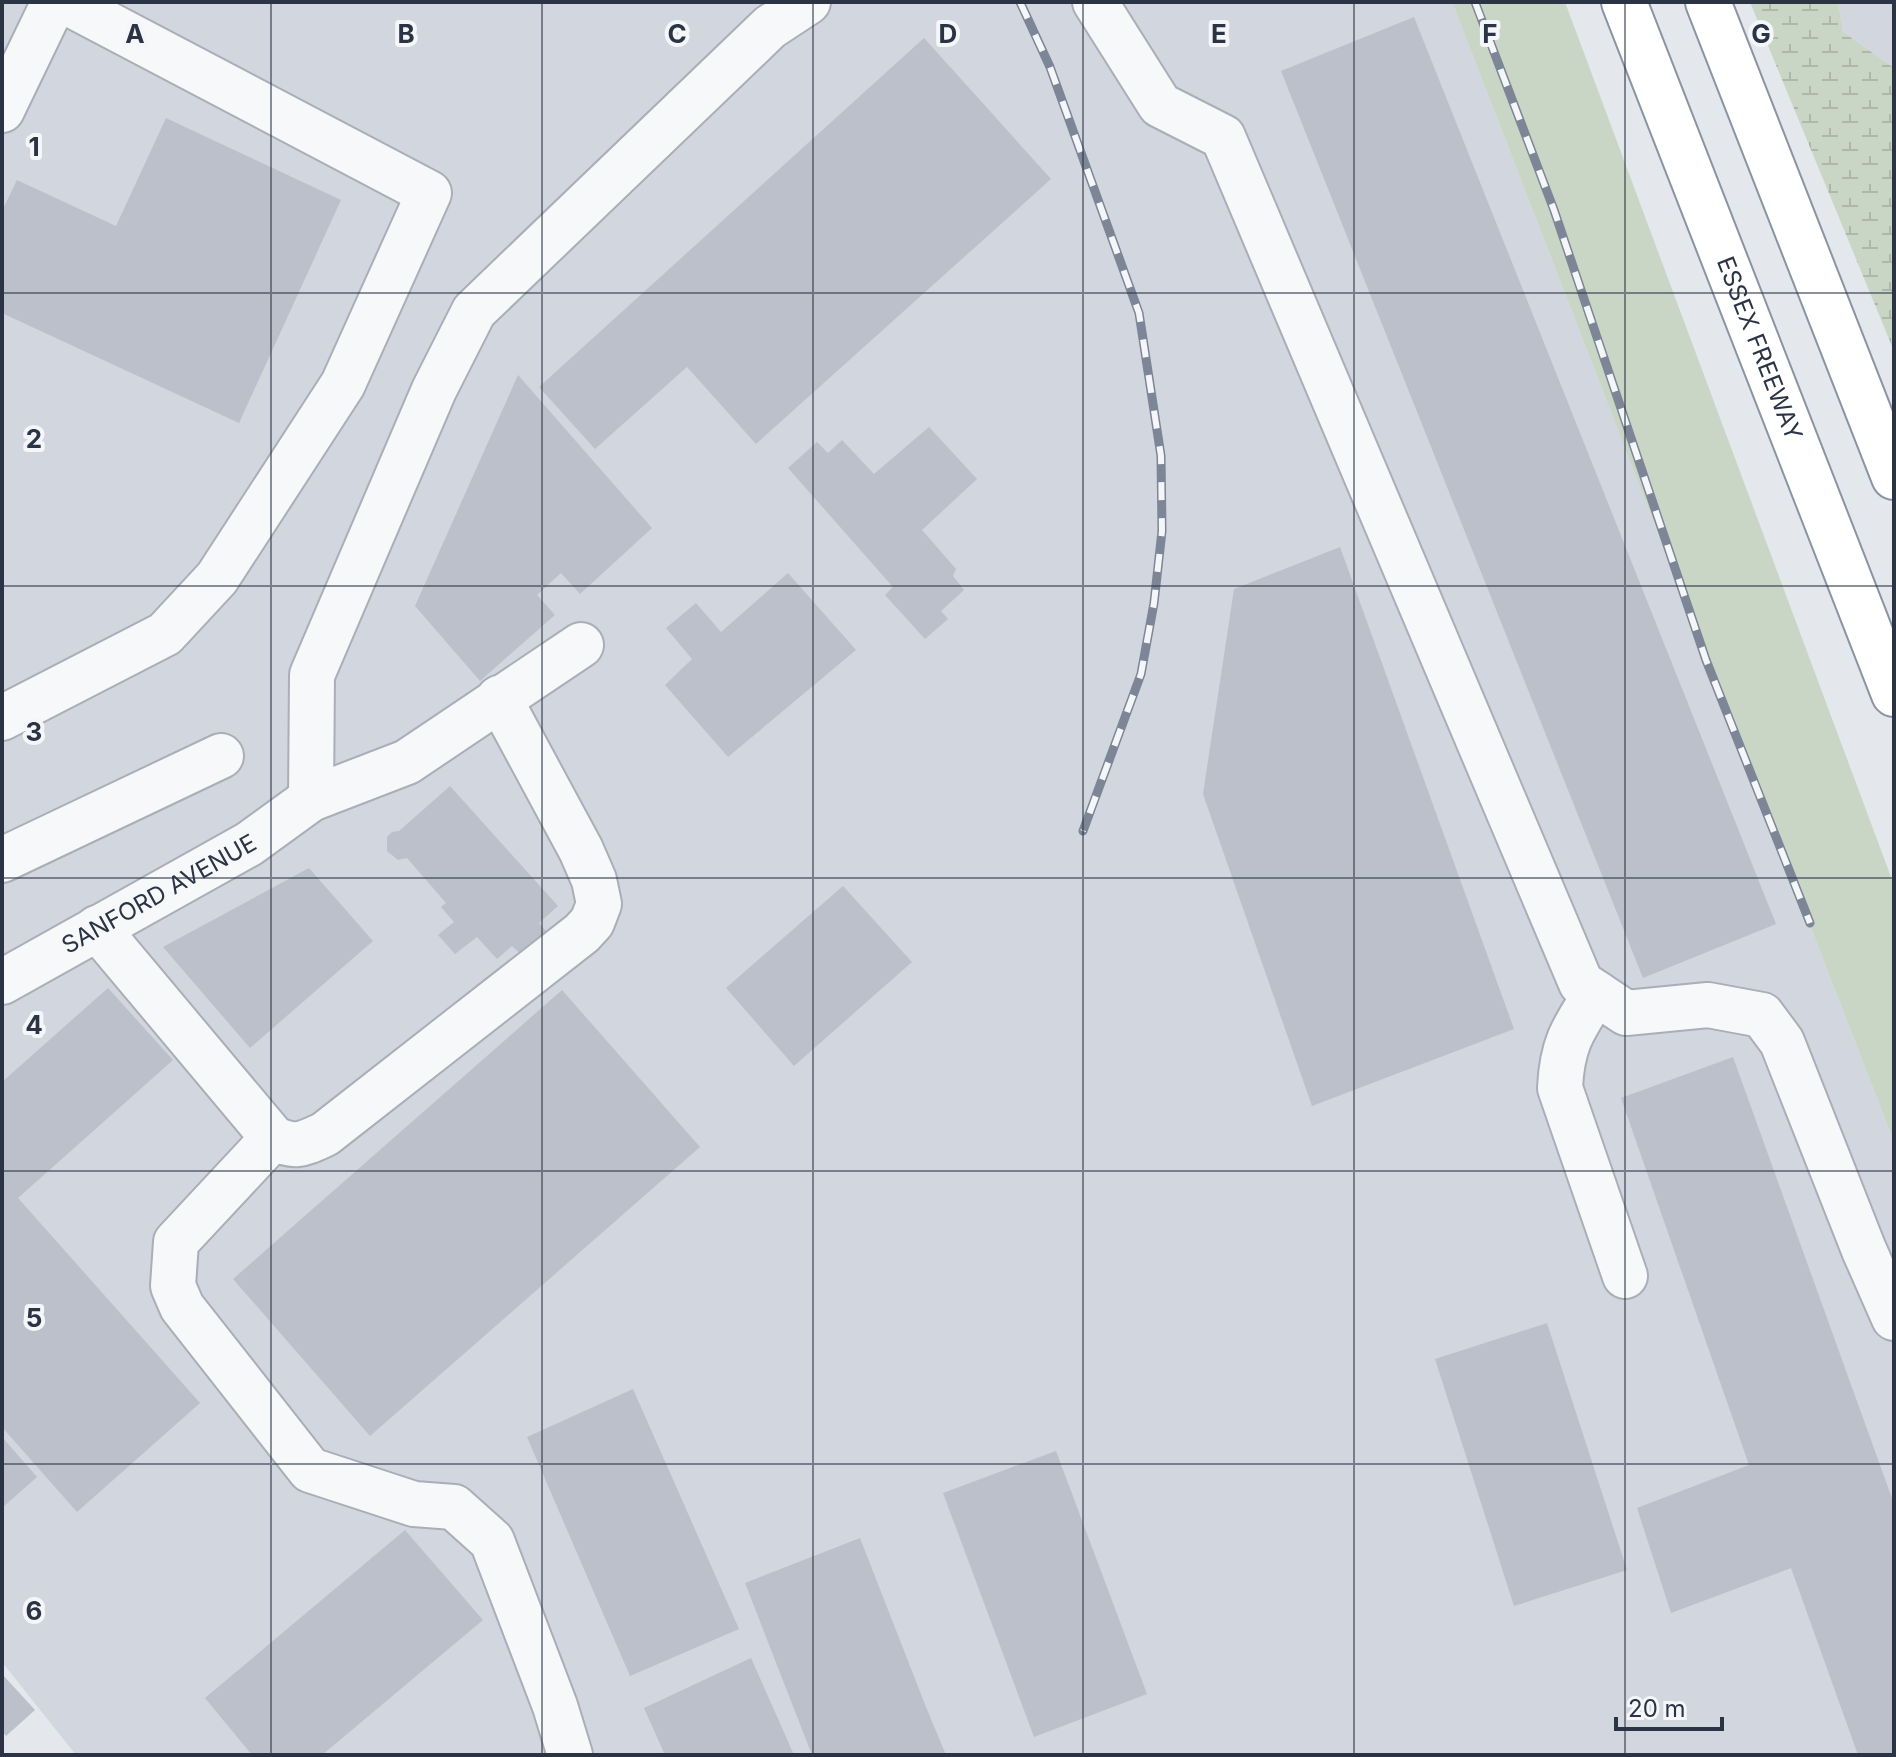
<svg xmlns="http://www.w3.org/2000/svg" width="1896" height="1757" viewBox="0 0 1896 1757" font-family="Inter,sans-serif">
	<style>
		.built { fill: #d2d6de }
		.grass { fill: #c9d6c5 }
		.wetland { fill: url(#wetland-marsh) }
		.building { fill: #bbc0ca }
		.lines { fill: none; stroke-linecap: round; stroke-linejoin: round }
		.minor-casing { stroke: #a9aeb7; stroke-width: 48 }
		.highway-casing { stroke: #8b94a3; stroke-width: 48 }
		.minor { stroke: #f7f8fa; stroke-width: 44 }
		.highway { stroke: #fff; stroke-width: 44 }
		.rail-casing { stroke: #7d8696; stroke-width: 9 }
		.rail { stroke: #f4f6f9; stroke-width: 6; stroke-dasharray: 18; stroke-linecap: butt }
		.grid { fill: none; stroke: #2b3445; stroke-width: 2; stroke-opacity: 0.55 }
		.labels { text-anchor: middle; stroke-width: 8; stroke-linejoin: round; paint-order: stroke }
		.street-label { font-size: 24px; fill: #2b3445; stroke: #f4f6f9 }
		.grid-label { font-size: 26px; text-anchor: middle; font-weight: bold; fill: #2b3445; stroke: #f4f6f9; stroke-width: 8; stroke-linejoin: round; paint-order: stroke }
	</style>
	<defs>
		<pattern id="wetland-marsh" width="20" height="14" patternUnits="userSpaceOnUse" patternTransform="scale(2)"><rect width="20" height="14" fill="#c9d6c5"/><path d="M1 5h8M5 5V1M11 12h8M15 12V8" fill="none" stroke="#adb8ab"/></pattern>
	</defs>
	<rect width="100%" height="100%" fill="#e4e7ec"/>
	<g class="built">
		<path d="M2,2H1452L1894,1142V1755H76L2,1662Z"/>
		<path d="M1838,2H1894V68L1843,32Z"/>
	</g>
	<path class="grass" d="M1452,2H1565L1894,885V1142Z"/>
	<path class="wetland" d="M1750,2H1838L1843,32L1894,68V351Z"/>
	<g class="building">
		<path d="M1414,17L1776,924L1643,978L1281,71Z"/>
		<path d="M924,38L1051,179L756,444L687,367L595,449L539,387Z"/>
		<path d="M166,118L341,200L239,423L2,313V211L17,180L116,226Z"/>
		<path d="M518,375L652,528L580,594L561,573L537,595L555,615L480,681L415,606Z"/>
		<path d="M929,427L977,479L922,530L956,569L953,576L964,590L941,611L948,619L925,639L885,595L893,587L788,468L817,442L828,453L842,440L874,474Z"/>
		<path d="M1340,547L1514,1029L1312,1106L1203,794L1234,589Z"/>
		<path d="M788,573L856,650L728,757L665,685L692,659L666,628L696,603L721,632Z"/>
		<path d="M450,786L558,906L539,923L546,931L521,954L512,946L497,959L477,937L455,954L438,935L454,922L441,907L446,903L407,858L398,860L387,851V837L392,832L399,831Z"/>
		<path d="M309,868L373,941L250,1048L163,947Z"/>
		<path d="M843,886L912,962L794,1066L726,988Z"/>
		<path d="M108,988L173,1060L18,1198L200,1403L77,1512L2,1427V1082Z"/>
		<path d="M562,990L700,1147L370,1436L233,1279Z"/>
		<path d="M1733,1057L1894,1504V1755H1858L1791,1568L1671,1613L1637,1508L1749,1465L1621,1098Z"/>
		<path d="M1547,1323L1627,1570L1514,1606L1435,1359Z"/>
		<path d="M633,1389L739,1629L630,1676L527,1437Z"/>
		<path d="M2,1437L37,1477L2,1508Z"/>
		<path d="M1056,1451L1147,1694L1034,1737L943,1493Z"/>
		<path d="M405,1530L483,1620L322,1755H252L205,1698Z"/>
		<path d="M860,1538L926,1707L946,1755H812L745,1583Z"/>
		<path d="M751,1658L794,1755H665L644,1708Z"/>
		<path d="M2,1674L35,1710L6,1736L2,1731Z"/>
	</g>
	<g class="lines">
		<defs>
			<g id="minor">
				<path d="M1095,2L1160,105L1223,137L1581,983L1626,1013L1708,1005L1762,1015L1782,1042L1864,1250L1894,1318"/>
				<path d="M2,110L54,2"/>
				<path d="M2,718L165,634L217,578L343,384L429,193L66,2"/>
				<path d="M311,799L312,675L434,390L474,311L770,27L808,2"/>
				<path d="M2,860L221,756"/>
				<path d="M97,928L273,1138C296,1149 303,1144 325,1134L582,933L592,922L599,904L594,880L581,850L499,698"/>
				<path id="s1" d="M2,982L249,844L311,799L407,762L581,645"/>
				<path d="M1596,993C1573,1029 1562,1044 1560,1088L1625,1276"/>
				<path d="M273,1138L176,1242L173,1286L182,1307L310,1470L414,1504L454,1507L492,1541L555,1706L570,1755"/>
			</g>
			<g id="highway">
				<path id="s2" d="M1624,2L1894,694"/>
				<path d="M1708,2L1894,477"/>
			</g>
		</defs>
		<use href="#minor" class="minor-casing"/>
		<use href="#highway" class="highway-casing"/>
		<use href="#minor" class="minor"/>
		<use href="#highway" class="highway"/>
		<defs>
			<g id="rail">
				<path d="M1020,2L1050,67L1139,313L1161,456L1162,531L1154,603L1141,674L1083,831"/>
				<path d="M1475,2L1554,210L1706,660L1810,923"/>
			</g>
		</defs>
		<use href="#rail" class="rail-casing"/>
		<use href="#rail" class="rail"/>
	</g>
	<path class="grid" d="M271,2V1755M542,2V1755M813,2V1755M1083,2V1755M1354,2V1755M1625,2V1755M2,293H1894M2,586H1894M2,878H1894M2,1171H1894M2,1464H1894"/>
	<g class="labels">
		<g class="street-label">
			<text dy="8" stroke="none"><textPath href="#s2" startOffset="372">ESSEX FREEWAY</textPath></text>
			<text dy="8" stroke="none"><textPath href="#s1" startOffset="180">SANFORD AVENUE</textPath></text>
		</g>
	</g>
	<g class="grid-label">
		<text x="135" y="43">A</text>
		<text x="406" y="43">B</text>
		<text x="677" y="43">C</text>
		<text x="948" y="43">D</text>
		<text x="1219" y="43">E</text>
		<text x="1490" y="43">F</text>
		<text x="1761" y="43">G</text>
		<text x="34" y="156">1</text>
		<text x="34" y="448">2</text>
		<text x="34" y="741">3</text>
		<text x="34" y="1034">4</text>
		<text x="34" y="1327">5</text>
		<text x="34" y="1620">6</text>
	</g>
	<rect width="1896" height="1757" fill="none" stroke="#2b3445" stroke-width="8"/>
	<path d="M1616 1717v12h106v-12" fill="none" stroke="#2b3445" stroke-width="4"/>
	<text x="1628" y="1717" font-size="24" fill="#2b3445" stroke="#f4f6f9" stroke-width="6" paint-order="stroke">20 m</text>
</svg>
